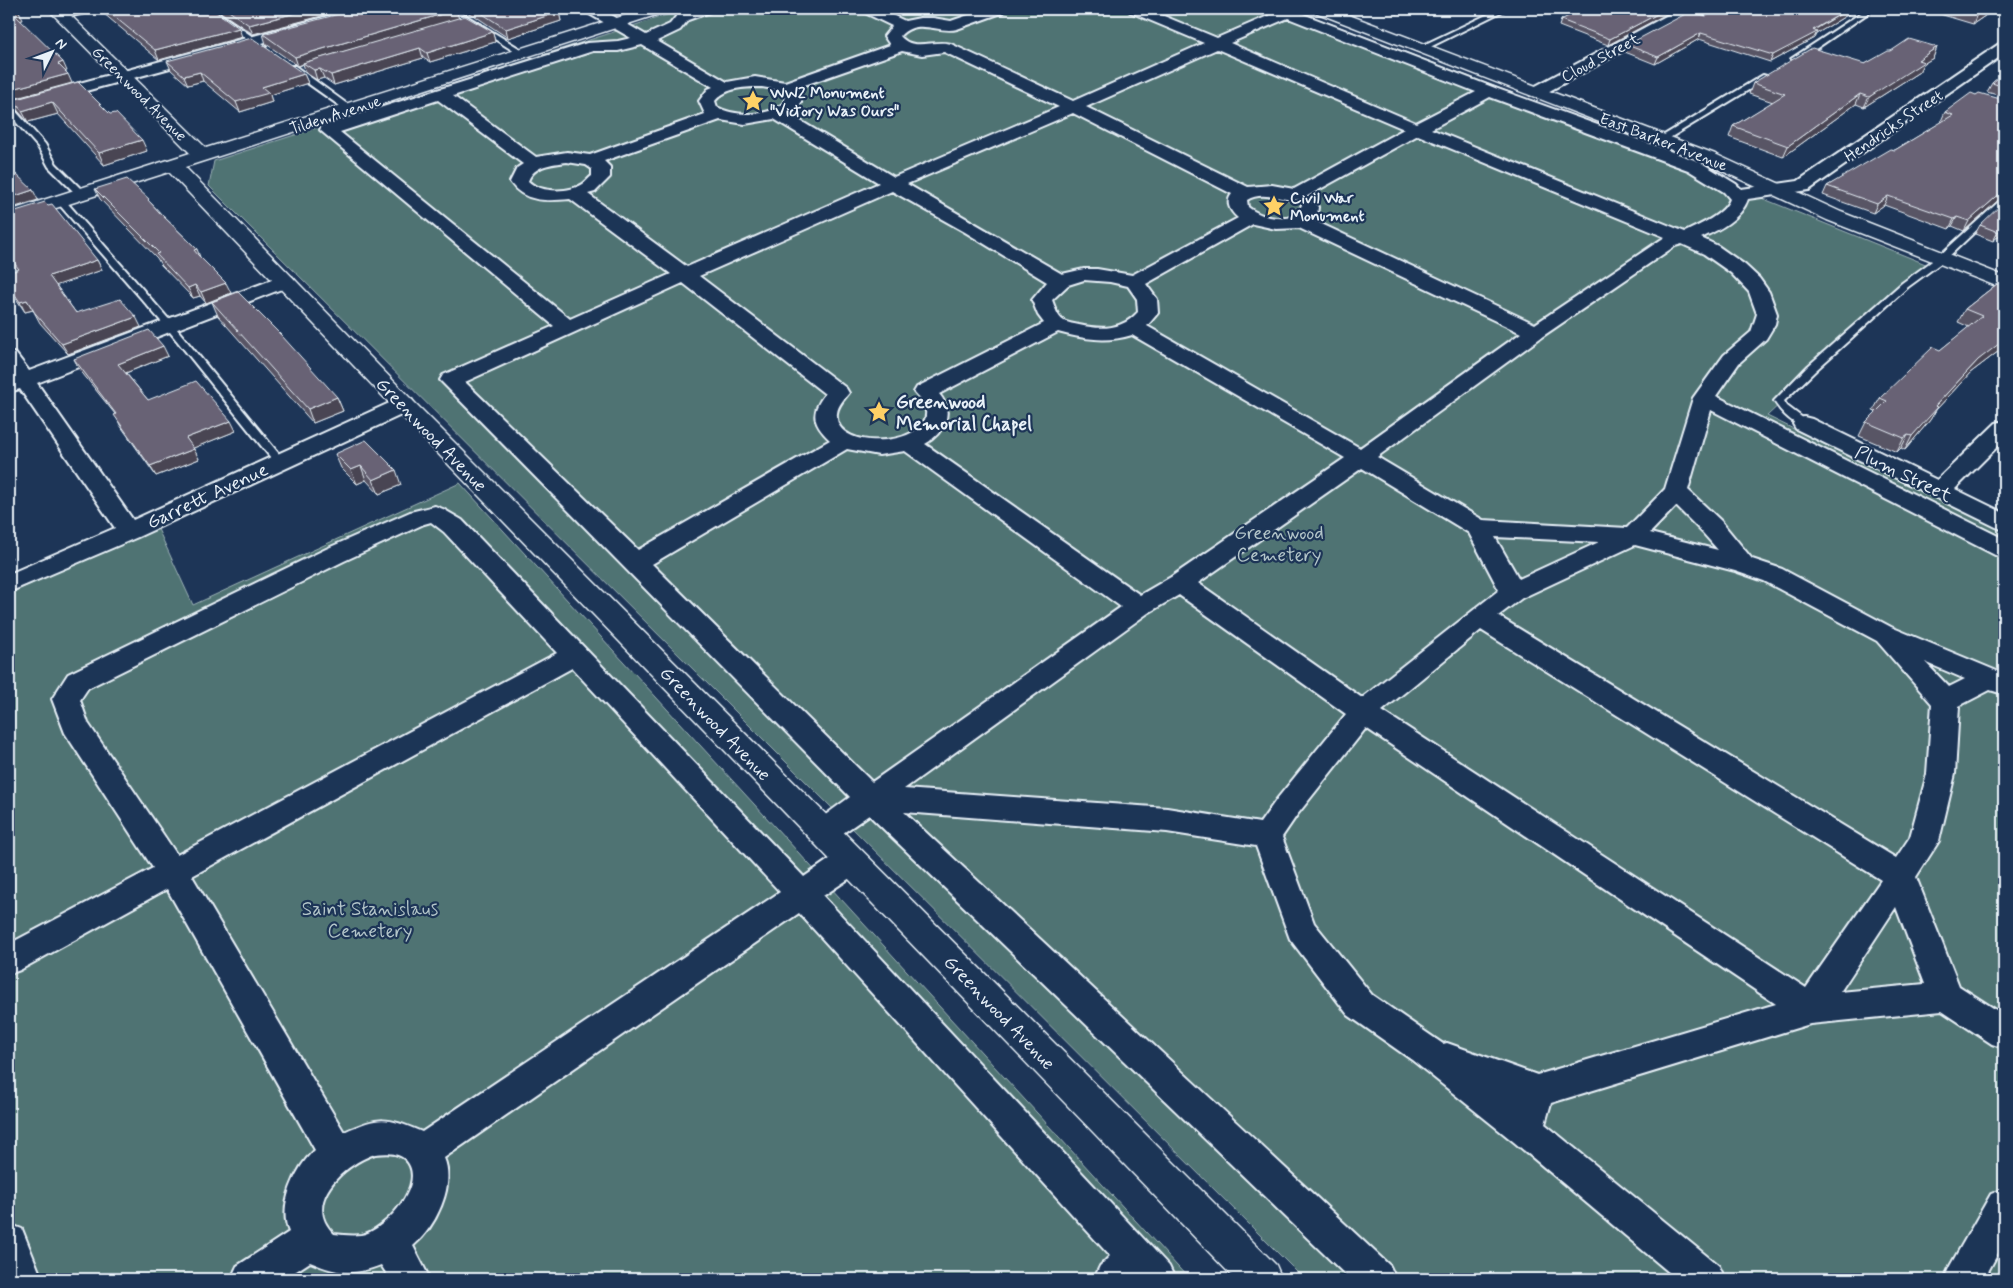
<svg xmlns="http://www.w3.org/2000/svg" width="2013" height="1288" viewBox="0 0 2013 1288" font-family="Mynerve,sans-serif">
	<style>
		.green { fill: #507373; stroke: #9cb2b6 }
		.lines { fill: none; stroke-linecap: round; stroke-linejoin: round }
		.lane-casing { stroke: #e8f1f8; stroke-width: 4 }
		.street-casing { stroke: #e8f1f8; stroke-width: 4 }
		.secondary-casing { stroke: #e8f1f8; stroke-width: 3 }
		.lane { fill: #1d3557; fill-rule: evenodd }
		.street { fill: #1d3557; fill-rule: evenodd }
		.secondary { fill: #1d3557; fill-rule: evenodd }
		.wall { fill: #595465; stroke: #e8f1f8 }
		.shaded-wall { fill: #494552; stroke: #e8f1f8 }
		.building { fill: #686275; stroke: #e8f1f8 }
		.labels { text-anchor: middle; stroke-width: 4.5; stroke-linejoin: round; paint-order: stroke }
		.far-street-label { font-size: 16px; fill: #e8f1f8; stroke: #1d3557 }
		.far-poi-label { font-size: 16px; font-weight: bold; fill: #e8f1f8; stroke: #1d3557; text-anchor: start }
		.poi-label { font-size: 19px; font-weight: bold; fill: #e8f1f8; stroke: #1d3557; text-anchor: start }
		.street-label { font-size: 19px; fill: #e8f1f8; stroke: #1d3557 }
		.park-label { font-size: 19px; fill: #b3c5c9; stroke: #1d3557 }
	</style>
	<rect width="100%" height="100%" fill="#1d3557"/>
	<filter id="ink" filterUnits="userSpaceOnUse"><feTurbulence type="fractalNoise" baseFrequency=".02" numOctaves="2"/><feDisplacementMap in="SourceGraphic" scale="10" xChannelSelector="R" yChannelSelector="G"/><feConvolveMatrix kernelMatrix="1 2 1 2 8 2 1 2 1" color-interpolation-filters="sRGB"/></filter>
	<g filter="url(#ink)">
		<g class="green">
			<path d="M685,9H1293L1703,166L1749,193L1928,265L1767,416L2004,532V1279H1304L209,186L214,161Z"/>
			<path d="M460,483L1189,1279H9V594L157,527L193,605Z"/>
		</g>
		<g class="lines">
			<defs>
				<g id="lane">
					<path d="M206,9H213L266,46L259,48Z"/>
					<path d="M447,9H455L527,53L520,55Z"/>
					<path d="M1499,9H1507L1424,50L1417,48Z"/>
					<path d="M1867,9H1874L1798,61L1791,59Z"/>
					<path d="M289,66H295L354,109L347,111L289,70Z"/>
					<path d="M1763,75L1770,77L1663,142L1656,140Z"/>
					<path d="M9,107H12L45,144L56,164L84,192V196H78L49,167L38,147L9,114Z"/>
					<path d="M60,197L63,198L172,323L283,459L284,461L283,463H275L166,327L57,202L56,200Z"/>
					<path d="M2004,197V204L1945,260L1908,287L1816,370L1784,401L1787,406L1808,422L1809,424L1808,426C1795,428 1780,411 1774,401L1808,366L1902,283L1939,256Z"/>
				</g>
				<g id="street">
					<path d="M66,9H92L90,12L62,18L57,17L55,14L57,11Z"/>
					<path d="M354,9H377L375,12L9,112V102Z"/>
					<path d="M584,9H601L646,35L670,24L678,14L692,9H712L710,12L688,20L680,30L657,41L727,82L755,77L785,82L890,45L884,36L892,26L863,12L861,9H879L905,21L920,18H933L951,21L986,9H1006L1004,12L957,29C938,34 917,17 900,36C913,52 934,39 951,44L1073,101L1204,43L1130,12L1128,9H1147L1217,38L1275,13L1271,9H1290L1495,88L1700,162L1736,184L1741,189L1798,181L1999,44L2004,42V54L1809,190L1748,199C1741,219 1719,230 1701,238L1718,246L1745,265L1759,278L1769,292L1777,314L1775,324L1766,339L1739,363L1716,396L2004,539V557L1995,555L1711,410L1688,490L1721,521L1752,559L1782,569L1891,627L2004,674V692L2000,693L1990,690L1959,706L1955,774L1939,841L1916,877L1959,986L2004,1015V1048L1992,1044L1942,1011L1810,1024L1551,1103L1545,1124L1719,1266L1725,1279H1677L1514,1142L1412,1060L1348,1015L1290,939L1256,846L1167,832L904,812L1390,1266L1396,1279H1350L869,815L833,840L823,844L813,840L808,832L813,824L850,797L440,380L443,375L554,326L320,130L322,126L587,43L618,41L631,38L586,12ZM1288,18L1476,92L1416,123L1230,43ZM642,45L713,87L708,89L699,101L705,114L590,155L567,152L536,157L453,96L593,51H618ZM1217,49L1404,129L1294,189L1272,185L1248,187L1086,107ZM902,51L922,55L944,52L1059,107L894,177L789,114L801,103V94L796,88ZM762,87L779,90L785,95V102C770,117 735,117 717,107L715,101C726,87 746,87 762,87ZM1490,97L1688,170L1724,192L1730,199C1724,215 1699,225 1685,232L1431,129ZM438,100L523,164L517,168L510,182C524,203 548,201 570,199L671,274L570,319L340,132ZM1073,113L1232,194C1225,202 1230,211 1238,218L1132,275L1097,269H1084L1062,274L907,184ZM774,119L879,183L687,267L588,194L595,192L610,177V167L604,161L720,120L745,124ZM1418,135L1665,237L1535,324L1313,220L1317,215L1318,207L1315,203L1309,202L1303,203L1296,216C1281,221 1260,217 1248,207L1247,200C1264,189 1285,203 1302,199ZM567,162L586,165L592,169V176C589,178 586,182 583,184C569,193 540,193 528,181C534,165 552,164 567,162ZM892,191L965,232L1047,282L1032,300L1038,315L1044,323L917,387L914,392C917,396 922,400 924,404C943,446 831,455 837,413C838,405 844,399 849,393L846,388L699,276ZM1253,224L1276,229L1299,228L1521,333L1360,448L1147,326L1158,313L1157,299L1146,284ZM1682,244L1704,254L1731,273L1749,292L1757,314L1751,332L1724,355L1693,398L1665,489L1627,528L1483,520L1377,457L1543,336L1675,246ZM1084,280L1110,282L1128,286L1137,299L1138,312C1122,330 1102,330 1079,325C1075,324 1068,323 1064,321C1057,317 1055,307 1052,300L1068,285ZM683,283L825,394C810,413 813,424 830,440L638,550L465,382ZM1058,332C1084,339 1106,343 1132,335L1345,458L1171,577L1140,595L925,444C944,433 955,412 939,394ZM847,449L879,455L905,451L1121,607L872,782L652,564ZM1362,468L1469,533L1499,590L1362,698L1198,583ZM1676,506L1703,533L1718,550L1650,533ZM1495,537L1599,542L1519,579ZM1635,545L1735,571L1764,581L1877,641L1932,704L1927,774L1910,837L1896,858L1498,616L1522,598ZM1179,595L1346,714L1277,799L1260,823L1167,808L904,789L1148,613ZM1481,630L1881,880L1806,988L1382,711ZM1925,662L1965,679L1949,687ZM1366,728L1776,1004L1537,1075L1447,1043L1443,1044L1372,995L1314,923L1282,837L1297,815ZM1896,907L1925,984L1840,992Z"/>
					<path d="M1679,9H1697L1695,12L1542,95H1530L1528,92L1530,89Z"/>
					<path d="M285,275L292,277L295,281L292,285L37,383L133,520L396,400L404,398L412,400L415,405L412,410L138,537L9,592V574L115,528L20,389L9,392V379L12,377L9,373V352L16,354L29,371Z"/>
					<path d="M1804,417L1812,419L1937,480L1996,423L2004,421V440L1955,489L2004,513V530L1996,527L1796,429L1793,424L1796,419Z"/>
					<path d="M435,506L443,509L462,520L804,877L840,852L851,849L862,852L866,861L862,870L823,896L1169,1266L1175,1279H1094L1100,1266L1110,1256L799,913L444,1158C456,1186 435,1228 413,1246L430,1279H390L381,1265C352,1276 339,1274 310,1262L284,1279H231L237,1266L289,1232C278,1206 295,1168 315,1150L167,889L20,970L9,974V944L153,868L65,733L52,699L68,674L326,549L410,512ZM431,522L444,532L557,653L177,855L88,723L80,700L88,688L344,561L424,524ZM572,668L780,892L422,1132C385,1117 381,1116 344,1132L192,876ZM375,1154C385,1153 397,1152 405,1159C429,1182 385,1231 361,1235C352,1236 342,1235 334,1234C301,1203 344,1164 375,1154Z"/>
					<path d="M2004,1189V1242L1984,1279H1944L1950,1266L1991,1194Z"/>
					<path d="M9,1224L22,1229L42,1279H9Z"/>
				</g>
				<g id="secondary">
					<path d="M48,9H64L206,148L645,9H668L665,12L185,167L412,400L1276,1265L1282,1279H1235L396,410L169,172L9,223V211L190,153Z"/>
					<path d="M1312,9H1333L1715,154L1841,212L2004,276V289L1827,220L1703,162L1315,12Z"/>
				</g>
			</defs>
			<use href="#lane" class="lane-casing"/>
			<use href="#street" class="street-casing"/>
			<use href="#secondary" class="secondary-casing"/>
			<use href="#lane" class="lane"/>
			<use href="#street" class="street"/>
			<use href="#secondary" class="secondary"/>
		</g>
		<g class="wall">
			<path d="M101,9H212L242,37L159,60L103,13Z"/>
			<path d="M216,9H348L253,34Z"/>
			<path d="M459,9H553L559,12L561,21L508,38L475,16Z"/>
			<path d="M1384,9H1409L1397,14Z"/>
			<path d="M1719,9H1857L1816,34L1814,38L1770,62L1699,39L1655,64L1625,52L1627,45L1706,16Z"/>
			<path d="M1934,9H1995L1973,24L1933,12Z"/>
			<path d="M1670,12L1608,45L1559,26L1561,20Z"/>
			<path d="M458,18L493,32L495,42L430,62L423,58L334,85L324,78L317,80L306,73L303,64L298,66L266,44L263,34Z"/>
			<path d="M1937,47L1933,58L1923,64L1919,72L1864,107L1856,104L1783,157L1729,137L1733,126L1773,102L1749,94L1753,83L1865,64L1891,51Z"/>
			<path d="M167,61L304,74L308,83L270,95L272,102L240,112L203,81L188,85L171,70Z"/>
			<path d="M2004,73V97L1987,92L1992,83Z"/>
			<path d="M78,82L147,151L104,165L58,114L28,122L18,111L13,100Z"/>
			<path d="M1976,95L2004,100V195L1964,231L1952,226L1949,229L1884,205L1873,213L1823,195L1827,186L1895,150L1942,122L1941,121L1945,112Z"/>
			<path d="M95,189L151,203L162,215L197,249L200,257L231,293L206,303L200,296L193,298L161,265L157,258L100,199Z"/>
			<path d="M9,213L97,260L102,270L56,285L76,313L141,327L68,354L40,323L33,310L25,312L9,288V273L17,270L9,260Z"/>
			<path d="M1980,225L2004,231L1993,241L1975,234Z"/>
			<path d="M1997,284L1999,351L1970,373L1936,410L1930,420L1905,450L1901,448L1897,452L1859,436L1866,422L1876,412L1873,411L1880,398L1969,327L1958,322L1965,309Z"/>
			<path d="M212,302L337,397L343,411L313,423L218,316Z"/>
			<path d="M168,356L126,373L148,400L236,431L193,448L199,459L156,476L120,425L115,414L79,369L74,359Z"/>
			<path d="M335,454L401,485L379,494L366,480L357,484L341,468Z"/>
		</g>
		<g class="shaded-wall">
			<path d="M311,9H348L253,34L249,25Z"/>
			<path d="M1398,9H1409L1397,14Z"/>
			<path d="M1667,9H1671L1670,12L1608,45L1610,39Z"/>
			<path d="M1849,9H1857L1816,34L1814,38L1770,62L1773,55Z"/>
			<path d="M1985,9H1995L1973,24L1977,14Z"/>
			<path d="M456,10L459,19L303,63V64L298,66L295,57Z"/>
			<path d="M19,11L23,20L17,21L13,13Z"/>
			<path d="M559,12L561,21L508,38L506,29Z"/>
			<path d="M239,28L242,37L159,60L155,50Z"/>
			<path d="M493,32L495,42L430,62L427,53Z"/>
			<path d="M1701,33L1699,39L1655,64L1658,57Z"/>
			<path d="M1937,47L1933,58L1923,64L1919,72L1864,107L1869,97L1918,60Z"/>
			<path d="M420,48L423,58L334,85L331,75Z"/>
			<path d="M63,62L67,71L62,72L58,64Z"/>
			<path d="M320,69L324,78L317,80L314,70Z"/>
			<path d="M200,72L203,81L188,85L184,76Z"/>
			<path d="M68,74L72,83L9,100V90Z"/>
			<path d="M304,74L308,83L270,95L272,102L240,112L236,102L262,87Z"/>
			<path d="M1860,94L1856,104L1783,157L1788,146Z"/>
			<path d="M52,102L58,114L28,122L22,111Z"/>
			<path d="M9,117H12L17,125L9,128Z"/>
			<path d="M142,140L147,151L104,165L99,153Z"/>
			<path d="M33,190L38,200L9,209V198Z"/>
			<path d="M2004,190V195L1964,231L1969,221Z"/>
			<path d="M1888,196L1884,205L1873,213L1877,204Z"/>
			<path d="M1957,217L1952,226L1949,229L1954,219Z"/>
			<path d="M2004,226V231L1993,241L1998,232Z"/>
			<path d="M97,260L102,270L55,286L49,276Z"/>
			<path d="M226,283L231,293L206,303L201,292Z"/>
			<path d="M195,285L200,296L193,298L188,288Z"/>
			<path d="M27,300L33,310L25,312L20,302Z"/>
			<path d="M136,317L141,327L68,354L62,344Z"/>
			<path d="M2004,336V341L1999,351L1970,373L1936,410L1930,420L1905,450L1912,436L1935,406L1978,360Z"/>
			<path d="M163,346L168,356L123,374L118,364Z"/>
			<path d="M337,397L343,411L313,423L308,409Z"/>
			<path d="M231,421L236,431L191,449L186,438Z"/>
			<path d="M1908,435L1901,448L1897,452L1904,438Z"/>
			<path d="M194,449L199,459L156,476L150,466Z"/>
			<path d="M361,466L366,480L357,484L351,470Z"/>
			<path d="M396,470L401,485L379,494L373,480Z"/>
			<path d="M9,554L12,558L9,560Z"/>
		</g>
		<g class="building">
			<path d="M9,9H16L19,11L13,13L63,62L58,64L68,74L9,90Z"/>
			<path d="M105,9H212L239,28L155,50Z"/>
			<path d="M226,9H311L249,25Z"/>
			<path d="M358,9H454L456,10L295,57L263,34Z"/>
			<path d="M475,9H553L559,12L506,29Z"/>
			<path d="M1582,9H1667L1610,39L1561,20Z"/>
			<path d="M1719,9H1849L1813,30L1817,32L1773,55L1701,33L1658,57L1627,45L1691,11L1706,16Z"/>
			<path d="M1960,9H1985L1977,14Z"/>
			<path d="M465,16L493,32L427,53L420,48L331,75L320,69L314,70L303,63Z"/>
			<path d="M252,38L304,74L262,87L269,93L236,102L200,72L184,76L167,61Z"/>
			<path d="M1909,39L1937,47L1918,60L1924,62L1869,97L1860,94L1788,146L1733,126L1785,94L1753,83L1812,48L1865,64L1888,51H1891Z"/>
			<path d="M2004,73V87L1992,83Z"/>
			<path d="M78,82L110,114L116,113L142,140L99,153L52,102L22,111L13,100Z"/>
			<path d="M1971,93L1976,95L1979,93L2004,100V190L1969,221L1957,217L1954,219L1888,196L1877,204L1827,186L1890,149L1895,150L1953,115L1945,112Z"/>
			<path d="M9,113L12,117H9Z"/>
			<path d="M16,174L33,190L9,198V176Z"/>
			<path d="M127,179L149,199L148,200L162,215L197,249L194,250L198,255L226,283L201,292L195,285L188,288L156,254L159,253L95,189Z"/>
			<path d="M45,202L48,205L52,204L97,260L49,276L76,313L120,299L136,317L62,344L35,313L27,300L20,302L9,286V273L19,269L9,257V213Z"/>
			<path d="M2004,202V226L1998,232L1980,225Z"/>
			<path d="M1997,284L2004,287V336L2003,337H2004V340L1978,360L1935,406L1938,407L1912,436L1908,435L1904,438L1866,422L1887,401L1880,398L1933,347L1940,350L1982,316L1965,309Z"/>
			<path d="M238,292L282,336L337,397L308,409L212,302Z"/>
			<path d="M149,330L163,346L118,364L148,400L196,381L231,421L186,438L194,449L150,466L114,415L116,414L74,359Z"/>
			<path d="M366,440L396,470L373,480L361,466L351,470L335,454Z"/>
		</g>
	</g>
	<defs>
		<symbol id="sight-bare" viewBox="-9 -9 18 18"><path d="M0-6L1.8-2.2L6-1.7L2.9 1.2L3.7 5.4L0 3.3L-3.7 5.4L-2.9 1.2L-6-1.7L-1.8-2.2Z" fill="#ffd166" stroke="#1d3557" stroke-width="2.5" paint-order="stroke"/></symbol>
	</defs>
	<g fill-rule="evenodd">
		<use href="#sight-bare" x="737" y="85" width="32" height="32"/>
		<use href="#sight-bare" x="1258" y="190" width="32" height="32"/>
		<use href="#sight-bare" x="863" y="396" width="32" height="32"/>
	</g>
	<g class="labels">
		<g class="far-street-label">
			<text transform="translate(1600 57) rotate(-28)" y="6">Cloud Street</text>
			<text transform="translate(140 93) rotate(45)" y="6">Greenwood Avenue</text>
			<text transform="translate(335 114) rotate(-18)" y="6">Tilden Avenue</text>
			<text transform="translate(1893 125) rotate(-34)" y="6">Hendricks Street</text>
			<text transform="translate(1664 141) rotate(21)" y="6">East Barker Avenue</text>
		</g>
		<g class="far-poi-label">
			<text x="770" y="98">WW2 Monument<tspan x="770" dy="18">"Victory Was Ours"</tspan></text>
			<text x="1290" y="203">Civil War<tspan x="1290" dy="18">Monument</tspan></text>
		</g>
		<g class="poi-label">
			<text x="896" y="408">Greenwood<tspan x="896" dy="22">Memorial Chapel</tspan></text>
		</g>
		<g class="street-label">
			<text transform="translate(432 434) rotate(46)" y="7">Greenwood Avenue</text>
			<text transform="translate(1904 473) rotate(26)" y="7">Plum Street</text>
			<text transform="translate(207 495) rotate(-25)" y="7">Garrett Avenue</text>
			<text transform="translate(716 723) rotate(46)" y="7">Greenwood Avenue</text>
			<text transform="translate(1000 1012) rotate(46)" y="7">Greenwood Avenue</text>
		</g>
		<g class="park-label">
			<text x="1279" y="539">Greenwood<tspan x="1279" dy="22">Cemetery</tspan></text>
			<text x="370" y="915">Saint Stanislaus<tspan x="370" dy="22">Cemetery</tspan></text>
		</g>
	</g>
	<rect width="2013" height="1288" fill="none" stroke="#1d3557" stroke-width="30"/>
	<rect x="15" y="15" width="1983" height="1258" fill="none" stroke="#e8f1f8" stroke-width="2" filter="url(#ink)"/>
	<g transform="translate(52 52) rotate(48)" stroke="#1d3557" stroke-width="4" paint-order="stroke">
	<path d="M0-4L9 19L0 12L-9 19Z" fill="#e8f1f8"/>
	<text y="-8" font-size="14" font-weight="bold" text-anchor="middle" fill="#e8f1f8">N</text>
	</g>
</svg>
